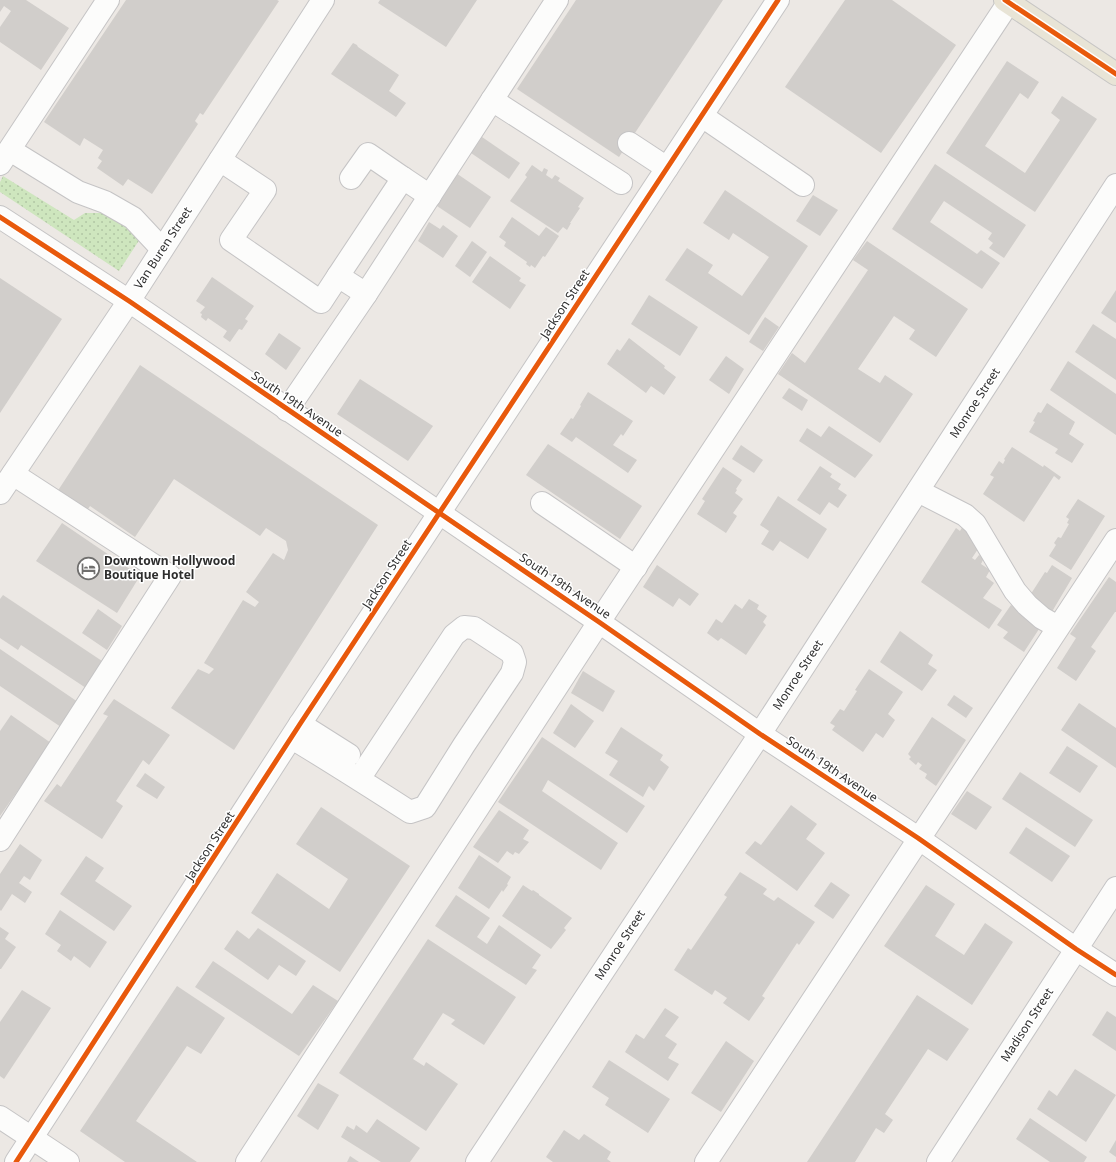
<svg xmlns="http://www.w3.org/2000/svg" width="1116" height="1162" viewBox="0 0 1116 1162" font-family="'Noto Sans',sans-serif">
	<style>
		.green { fill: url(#green-dots) }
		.building { fill: #d1cecb }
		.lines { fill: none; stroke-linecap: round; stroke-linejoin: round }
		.minor-casing { stroke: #c5c4c5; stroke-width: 24 }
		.major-casing { stroke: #c6c5c4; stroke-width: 24 }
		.minor { stroke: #fcfcfb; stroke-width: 22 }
		.major { stroke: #e8e4d6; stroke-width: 22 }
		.cycleway-casing { stroke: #fff; stroke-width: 8 }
		.cycleway { stroke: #e8590c; stroke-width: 5 }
		.labels { text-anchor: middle; stroke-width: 3; stroke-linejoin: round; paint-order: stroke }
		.street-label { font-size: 12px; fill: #2e2e2e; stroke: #fff }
		.poi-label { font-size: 12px; font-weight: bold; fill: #2e2e2e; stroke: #fff; text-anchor: start }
	</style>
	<defs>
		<pattern id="green-dots" width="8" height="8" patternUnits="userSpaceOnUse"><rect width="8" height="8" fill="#cee6be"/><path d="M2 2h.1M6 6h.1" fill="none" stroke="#b1c6a4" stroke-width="1.8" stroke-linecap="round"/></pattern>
	</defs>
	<rect width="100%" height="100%" fill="#ece8e4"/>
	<path class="green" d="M3,176L74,220L85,213H107L142,236L119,271L0,192V182Z"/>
	<g class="building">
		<path d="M0,0H26L69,28L41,70L0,42V27L11,11L4,6L0,12Z"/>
		<path d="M126,0H277L279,1L203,115L200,113L195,121L198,124L152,194L128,179L123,186L97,168L102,161L98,158L103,150L84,138L80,146L44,122Z"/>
		<path d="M380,0H477L446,47L378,3Z"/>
		<path d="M576,0H723L619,157L517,89Z"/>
		<path d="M845,0H892L956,45L881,153L785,87Z"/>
		<path d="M353,43L357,45L358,47L399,75L389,91L406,103L396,117L331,74Z"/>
		<path d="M1007,61L1039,82L1028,99L1020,93L985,146L1025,173L1060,120L1051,113L1062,96L1097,119L1035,212L946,153Z"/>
		<path d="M482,137L520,163L509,179L471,153Z"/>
		<path d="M935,164L1026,225L1004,258L989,248L993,243L988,239L992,233L944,201L930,222L977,254L981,250L1000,263L982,289L892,229Z"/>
		<path d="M532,165L542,172L544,168L548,170L546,175L552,179L555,175L560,178L558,181L584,198L578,207L580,208L570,223H571L567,230L563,227L558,233L510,201L527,177L525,175Z"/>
		<path d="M456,173L491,197L470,228L434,204Z"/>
		<path d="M725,190L808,246L749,335L665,280L687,248L713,265L708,273L742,296L769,257L733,233L729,240L703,223Z"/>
		<path d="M813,195L838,210L820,236L796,221Z"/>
		<path d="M512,217L539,236L546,227L559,236L545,257L543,256L535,268L531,265L530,267L526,264L527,262L504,246L506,242L499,237Z"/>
		<path d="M429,222L440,229L443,225L458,236L443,258L418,241Z"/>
		<path d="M472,241L487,252L470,277L455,266Z"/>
		<path d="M867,241L968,309L936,357L909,339L915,330L894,316L858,369L880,383L885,375L913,394L880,443L778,374L792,353L805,363L868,270L853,260Z"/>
		<path d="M490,256L521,278L519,281L526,285L510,309L472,282Z"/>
		<path d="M212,277L254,306L245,319L248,321L242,330L239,329L230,342L223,337L227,331L208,318L206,321L201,317L202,314L200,313L205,307L196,301Z"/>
		<path d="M0,278L62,319L0,413Z"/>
		<path d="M1116,290V323L1101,313Z"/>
		<path d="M649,295L698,327L680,356L631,324Z"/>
		<path d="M765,317L779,327L763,351L749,342Z"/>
		<path d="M1093,324L1116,339V380L1075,352Z"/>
		<path d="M279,333L301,348L286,370L265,354Z"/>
		<path d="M629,338L665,366L664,368L676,377L664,395L651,386L646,393L607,364L617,349L620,351Z"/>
		<path d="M726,356L744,369L729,394L709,380Z"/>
		<path d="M1068,361L1116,394V435L1050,390Z"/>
		<path d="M140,365L378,525L234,750L171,708L198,669L209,674L214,669L204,663L243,600L255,607L259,602L246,592L273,553L284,560L288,550L286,541L266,528L260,536L174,479L135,537L90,506L86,512L57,492Z"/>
		<path d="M360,379L433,426L408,461L337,414Z"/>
		<path d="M789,388L808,400L802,411L782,398Z"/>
		<path d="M588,392L633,421L623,436L621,434L613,445L637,460L628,473L576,437L572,442L560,434L571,418L573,419L581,406L580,405Z"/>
		<path d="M1047,403L1075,422L1069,434L1084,444L1072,463L1055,453L1058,449L1029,432L1035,422L1033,421L1038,412L1041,413Z"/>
		<path d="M829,426L873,455L855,478L799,441L807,428L821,437Z"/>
		<path d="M548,444L642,506L620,539L526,475Z"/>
		<path d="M741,445L763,460L754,473L732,459Z"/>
		<path d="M1012,447L1043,467L1044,465L1061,477L1059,480L1054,476L1024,522L983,494L994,477L990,475L999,461L1003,464L1005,460L1004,459Z"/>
		<path d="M820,466L832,474L830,477L841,484L838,489L847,495L838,508L829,502L820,515L797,500Z"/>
		<path d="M723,467L742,480L736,489L737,490L735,493L743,499L733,513L737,516L726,533L697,514L705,501L702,499Z"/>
		<path d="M778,496L827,529L808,559L780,541L773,551L761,544L769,531L760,525Z"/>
		<path d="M1078,499L1105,516L1071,570L1049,556L1056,545L1054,543L1058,537L1061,538L1069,524L1067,523L1069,519L1066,517Z"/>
		<path d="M966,521L980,546L972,558L975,560L979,555L984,558L981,564L990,570L986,577L994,583L983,598L1002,610L989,629L921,582L956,528L960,531Z"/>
		<path d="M62,523L140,576L117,613L36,561Z"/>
		<path d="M657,565L699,594L690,606L679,598L673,607L643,587Z"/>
		<path d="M1052,565L1072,578L1050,615L1027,600L1045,572L1047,573Z"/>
		<path d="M1109,577L1116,582V612H1115L1091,647L1096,651L1076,681L1057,668L1076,638L1070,634Z"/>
		<path d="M3,595L105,663L86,688L21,645L18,650L0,638V599Z"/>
		<path d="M749,599L759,605L757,609L767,616L763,622L766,625L746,655L721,638L718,641L707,633L716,619L722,623L735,604L742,609Z"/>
		<path d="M1011,605L1041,626L1024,652L1003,638L1008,632L997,625Z"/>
		<path d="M98,609L122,626L107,650L82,633Z"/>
		<path d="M900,631L933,655L928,664L937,670L922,691L880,662Z"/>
		<path d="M0,649L78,702L61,727L0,686Z"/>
		<path d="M869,669L903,692L888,714L895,720L883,738L876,733L863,752L832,730L835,726L830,723L840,709L844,711L857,691L855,690Z"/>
		<path d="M583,671L615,691L603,712L571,693Z"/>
		<path d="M954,695L973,708L966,718L947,705Z"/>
		<path d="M114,699L170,735L149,765L143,760L116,801L123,806L102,839L44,801L57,784L61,787L108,716L103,714Z"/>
		<path d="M1079,703L1116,728V768L1061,730Z"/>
		<path d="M571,704L594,721L575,748L553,733Z"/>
		<path d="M11,715L51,743L0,816V731Z"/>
		<path d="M932,717L966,740L936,786L925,778L927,774L919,769L922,765L918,762L916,765L909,759L911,757L908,754Z"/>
		<path d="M621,727L663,755L660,760L669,767L654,791L649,786L643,797L609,775L618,761L605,753Z"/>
		<path d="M542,737L645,806L627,833L548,780L542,791L618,843L601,870L498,802Z"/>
		<path d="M1067,746L1098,766L1080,793L1049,773Z"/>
		<path d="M1020,772L1093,820L1075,847L1002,799Z"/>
		<path d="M145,773L165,787L157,799L136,786Z"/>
		<path d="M967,791L992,807L976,830L951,814Z"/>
		<path d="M791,805L817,824L806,839L825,853L797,891L745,853L755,841L761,845Z"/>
		<path d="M321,807L410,866L340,972L251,913L277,873L329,909L348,879L296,844Z"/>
		<path d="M499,810L529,830L523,839L529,842L519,854L515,852L513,855L507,851L498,863L473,847Z"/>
		<path d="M1026,827L1070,856L1052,882L1009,853Z"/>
		<path d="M20,844L42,860L30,880L24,876L19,883L32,892L25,903L12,894L1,911L0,910V874Z"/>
		<path d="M479,855L511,877L507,884L508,885L503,892L502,890L489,909L458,888Z"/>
		<path d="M86,856L104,868L95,881L132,906L114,931L60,894Z"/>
		<path d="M740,872L767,889L763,894L774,901L778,897L815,922L799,945L797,943L762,996L765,998L749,1021L723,1003L727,998L715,990L712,995L674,970L688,948L691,950L727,897L724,895Z"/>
		<path d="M831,882L850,895L833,919L814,906Z"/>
		<path d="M523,885L532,891L533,890L539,894V895L572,918L564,928L566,930L551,949L502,916Z"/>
		<path d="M926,885L955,904L935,936L964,955L985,923L1013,942L972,1005L884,946Z"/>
		<path d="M456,895L490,918L477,937L487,944L499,925L541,955L532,968L537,970L526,985L435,926Z"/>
		<path d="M60,910L107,942L90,968L74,956L71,961L57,951L61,945L45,934Z"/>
		<path d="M0,927L9,933L5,939L16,947L1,969H0Z"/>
		<path d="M258,928L306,961L296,976L279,965L268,980L224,949L237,930L249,939Z"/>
		<path d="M428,939L516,997L484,1045L451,1024L455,1020L443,1013L413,1059L424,1066L426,1062L458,1084L426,1131L339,1073Z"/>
		<path d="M213,961L292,1014L313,985L338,1001L299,1056L195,987Z"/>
		<path d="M177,986L225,1018L201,1054L187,1046L136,1121L197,1162H125L80,1131Z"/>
		<path d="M22,990L51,1008L4,1079L0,1076V1022Z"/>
		<path d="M917,995L969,1029L947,1061L928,1049L885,1114L893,1120L884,1133L876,1128L855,1162H807Z"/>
		<path d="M665,1008L679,1017L665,1036L677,1044L668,1058L679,1064L668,1081L625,1052L636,1034L644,1039Z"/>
		<path d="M1107,1011L1116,1017V1051L1092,1035Z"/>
		<path d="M726,1041L754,1061L721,1112L691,1093Z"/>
		<path d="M609,1060L670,1099L648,1133L605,1105L609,1098L592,1087Z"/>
		<path d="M1075,1069L1116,1095L1086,1142L1037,1109L1049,1090L1057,1096Z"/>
		<path d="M318,1083L339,1095L318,1130L297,1116Z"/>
		<path d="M1030,1118L1087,1157L1084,1162H1050L1016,1139Z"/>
		<path d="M377,1119L420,1148L410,1162H381L341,1137L347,1126L354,1130L356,1125L367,1133Z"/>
		<path d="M564,1130L579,1140L584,1134L611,1152L607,1159L611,1162H553L546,1157Z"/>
		<path d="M1116,1140V1157L1109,1152Z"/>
		<path d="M350,1156L359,1162H347Z"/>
	</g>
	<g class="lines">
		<defs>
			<g id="minor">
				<path d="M492,100L621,183"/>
				<path d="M702,116L803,185"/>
				<path d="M629,143L667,168"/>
				<path d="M10,150L78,192L105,202L133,218L162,249"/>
				<path d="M220,160L265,190L231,240L321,302L338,276L366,294"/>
				<path d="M0,164L108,0"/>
				<path d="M351,178L368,154L403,178"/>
				<path d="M0,217L129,301L599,622L760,734L918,838L1076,949L1116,975"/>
				<path d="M338,276L403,178L430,196"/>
				<path d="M287,410L366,294L557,0"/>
				<path d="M918,491L965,515L975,524L1015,591L1027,605L1042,618L1058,627"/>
				<path d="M0,493L129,301L323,0"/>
				<path d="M542,503L636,567"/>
				<path d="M300,724L349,755"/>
				<path d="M292,738C332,762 371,787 410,812L425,807L464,745L512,673L515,662L512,653L474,628L464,627L454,635L359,779"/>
				<path d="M0,840L170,576L13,474"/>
				<path d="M0,1117L68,1162"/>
				<path d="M16,1162L300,724L778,0"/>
				<path d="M247,1162L599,622L1009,2"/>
				<path d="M477,1162L760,734L1116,185"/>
				<path d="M706,1162L1116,540"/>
				<path d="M938,1162L1116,888"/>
			</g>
			<path id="major" d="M1005,0L1116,74"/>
		</defs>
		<use href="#minor" class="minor-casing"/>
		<use href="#major" class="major-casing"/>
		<use href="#minor" class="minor"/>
		<use href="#major" class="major"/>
		<defs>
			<g id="cycleway">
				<path d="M1005,0L1116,74"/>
				<path d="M0,217L129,301L599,622L760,734L918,838L1076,949L1116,975"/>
				<path d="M16,1162L300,724L778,0"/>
			</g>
		</defs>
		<use href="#cycleway" class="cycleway-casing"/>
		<use href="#cycleway" class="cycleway"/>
	</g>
	<defs>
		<symbol id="hotel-ring" viewBox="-11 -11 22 22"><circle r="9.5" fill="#fff" stroke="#706f6e" stroke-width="1.5"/><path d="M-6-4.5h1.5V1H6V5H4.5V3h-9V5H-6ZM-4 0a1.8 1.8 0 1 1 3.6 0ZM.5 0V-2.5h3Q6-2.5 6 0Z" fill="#706f6e"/></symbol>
	</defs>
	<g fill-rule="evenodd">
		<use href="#hotel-ring" x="76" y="556" width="25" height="25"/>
	</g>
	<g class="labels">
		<g class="street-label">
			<text transform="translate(163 248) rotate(-57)" y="4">Van Buren Street</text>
			<text transform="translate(565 304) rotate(-57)" y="4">Jackson Street</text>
			<text transform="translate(975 403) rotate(-57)" y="4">Monroe Street</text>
			<text transform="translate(297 404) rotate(34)" y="4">South 19th Avenue</text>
			<text transform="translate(387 574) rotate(-57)" y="4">Jackson Street</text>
			<text transform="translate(565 586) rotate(34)" y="4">South 19th Avenue</text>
			<text transform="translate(798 675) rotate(-57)" y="4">Monroe Street</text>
			<text transform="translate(832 769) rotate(34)" y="4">South 19th Avenue</text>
			<text transform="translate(210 846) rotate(-57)" y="4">Jackson Street</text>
			<text transform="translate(620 945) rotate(-57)" y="4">Monroe Street</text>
			<text transform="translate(1027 1025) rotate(-57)" y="4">Madison Street</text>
		</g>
		<g class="poi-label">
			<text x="104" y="565">Downtown Hollywood<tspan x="104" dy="14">Boutique Hotel</tspan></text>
		</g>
	</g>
</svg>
